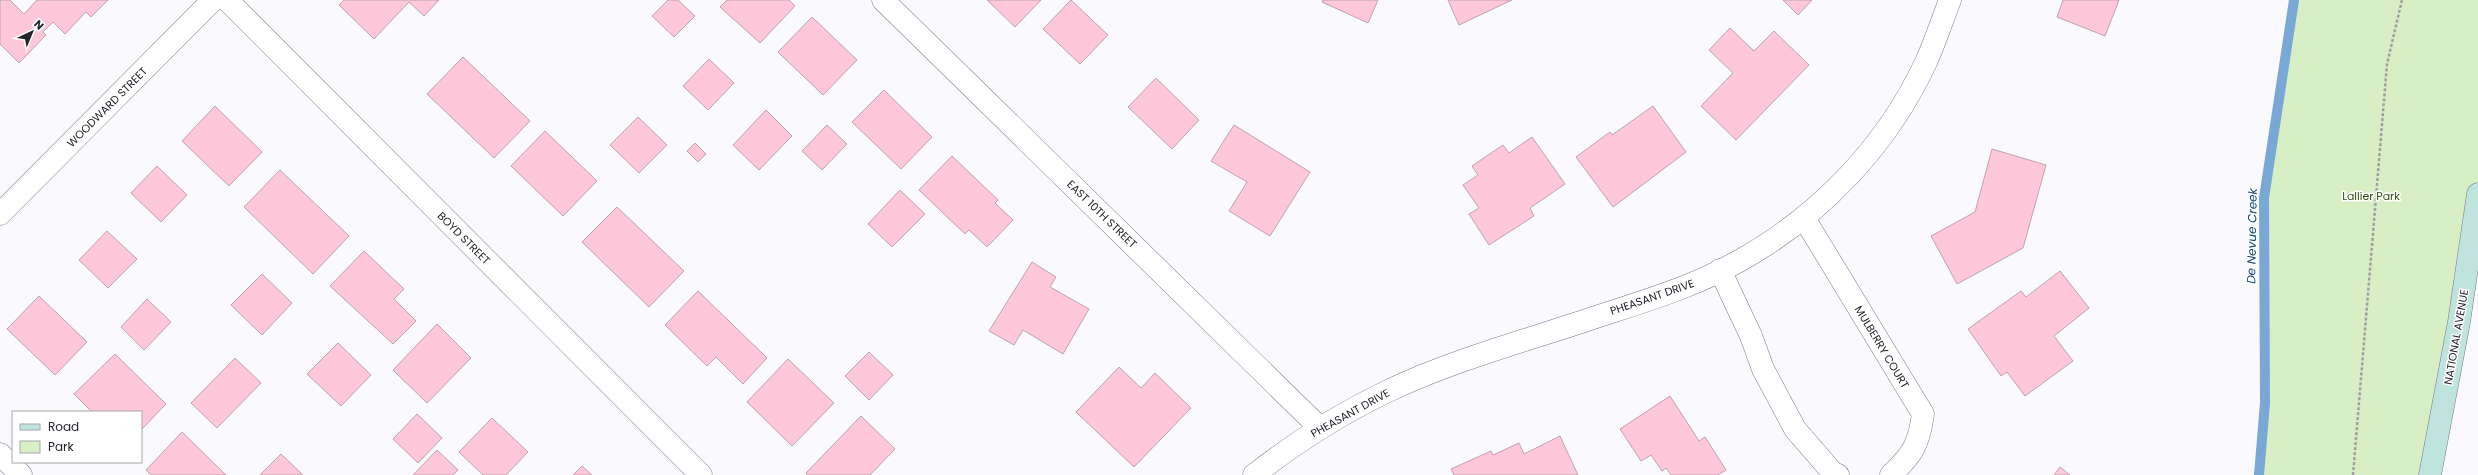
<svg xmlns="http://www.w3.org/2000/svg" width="2478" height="475" viewBox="0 0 2478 475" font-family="Poppins,sans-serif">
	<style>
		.green { fill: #d8eec5 }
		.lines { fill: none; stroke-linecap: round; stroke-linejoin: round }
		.stream { stroke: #79a8d7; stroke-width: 10 }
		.building { fill: #ffc7da; stroke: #bea3ac }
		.street-casing { stroke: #7c788e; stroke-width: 23 }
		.secondary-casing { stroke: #7c788e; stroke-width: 23 }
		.path { stroke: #a09fa5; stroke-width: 2.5; stroke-dasharray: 3 2; stroke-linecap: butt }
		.street { stroke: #fff; stroke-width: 22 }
		.secondary { stroke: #bfe4de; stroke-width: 22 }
		.labels { text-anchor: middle; stroke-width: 3; stroke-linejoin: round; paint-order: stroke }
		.street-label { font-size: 11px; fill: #24222b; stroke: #fff }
		.park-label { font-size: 11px; fill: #324d10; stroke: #fff }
		.water-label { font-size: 12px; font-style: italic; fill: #114672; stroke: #fff }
	</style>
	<rect width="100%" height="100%" fill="#faf9fe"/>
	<path class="green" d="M2294,0H2478V194L2429,475H2259L2265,403L2264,198Z"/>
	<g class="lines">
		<path class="stream" d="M2259,475L2265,403L2264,198L2294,0"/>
	</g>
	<g class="building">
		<path d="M0,0H10L24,14L37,0H108L91,17L86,12L65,34L53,22L43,32L46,35L19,63L0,44Z"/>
		<path d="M344,0H439L424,16L409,2L374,39L339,5Z"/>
		<path d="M668,0H678L695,16L674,37L652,16Z"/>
		<path d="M727,0H789L795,6L760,43L720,7Z"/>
		<path d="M987,0H1041L1015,27Z"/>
		<path d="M1071,0L1108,35L1080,64L1043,29Z"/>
		<path d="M1323,0H1378L1368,23L1322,2Z"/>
		<path d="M1448,0H1512L1459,25Z"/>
		<path d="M1783,0H1812L1798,15Z"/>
		<path d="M2063,0H2119L2105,36L2057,17Z"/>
		<path d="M812,17L857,60L823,95L778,52Z"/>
		<path d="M1730,28L1754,51L1774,31L1809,65L1736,140L1701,106L1733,73L1709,50Z"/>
		<path d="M463,57L530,121L494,158L427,94Z"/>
		<path d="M709,59L734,83L708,110L683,86Z"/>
		<path d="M1156,78L1199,120L1172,149L1128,107Z"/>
		<path d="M884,90L932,137L901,169L852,122Z"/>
		<path d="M215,106L262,152L229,186L182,141Z"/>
		<path d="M1653,106L1686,152L1613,207L1576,157L1610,132L1612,135Z"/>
		<path d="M766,110L792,136L759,170L733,145Z"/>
		<path d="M638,117L667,145L639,173L610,145Z"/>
		<path d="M827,125L847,144L822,170L802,151Z"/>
		<path d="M1234,125L1310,172L1270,236L1229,211L1247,182L1211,161Z"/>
		<path d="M545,131L597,181L563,216L511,166Z"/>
		<path d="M1532,137L1565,184L1530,208L1534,216L1489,245L1469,214L1479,208L1463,185L1478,175L1472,166L1503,145L1509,153Z"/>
		<path d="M695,143L706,154L698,162L687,151Z"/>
		<path d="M1992,149L2046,165L2023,248L1957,284L1931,236L1975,212Z"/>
		<path d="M952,156L998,200L995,203L1013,220L987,247L969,230L965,234L919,190Z"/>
		<path d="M157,166L187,195L161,222L131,193Z"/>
		<path d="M280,170L349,236L313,274L244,207Z"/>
		<path d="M900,190L925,214L892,247L868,224Z"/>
		<path d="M617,207L684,271L649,307L582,242Z"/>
		<path d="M107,231L137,259L108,288L79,260Z"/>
		<path d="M364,251L404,289L394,299L416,321L393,344L330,286Z"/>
		<path d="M1032,262L1056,277L1050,287L1089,309L1063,354L1023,330L1014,345L989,331Z"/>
		<path d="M2060,271L2089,308L2054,336L2073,361L2025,396L2007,372L2001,376L1968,329L2021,291L2026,297Z"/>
		<path d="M262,274L292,303L262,335L231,305Z"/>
		<path d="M698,291L767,358L743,384L716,357L707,366L665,325Z"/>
		<path d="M39,296L87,342L55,375L7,329Z"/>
		<path d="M147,299L171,322L144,350L121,327Z"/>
		<path d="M437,324L471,358L427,403L393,370Z"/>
		<path d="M338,343L371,375L341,406L307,374Z"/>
		<path d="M869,352L893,375L869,400L845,376Z"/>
		<path d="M115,354L166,404L141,430V412H92L74,394Z"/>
		<path d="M235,358L261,383L217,428L191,403Z"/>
		<path d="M788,359L834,403L792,446L747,402Z"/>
		<path d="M1119,367L1141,388L1155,373L1191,408L1134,467L1076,412Z"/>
		<path d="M1670,396L1699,441L1705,437L1726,470L1718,475H1671L1666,468L1662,471L1651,455L1641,461L1620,429Z"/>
		<path d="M417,414L442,438L418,463L393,439Z"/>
		<path d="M861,416L895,449L870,475H808L806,473Z"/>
		<path d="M492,418L528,452L506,475H483L459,452Z"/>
		<path d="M182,432L226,475H151L146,470Z"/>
		<path d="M1560,436L1578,475H1454L1451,469L1491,451L1493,455L1519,443L1524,454Z"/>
		<path d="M437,450L458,470L453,475H413Z"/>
		<path d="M281,454L303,475H260Z"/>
		<path d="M582,466L592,475H573Z"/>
		<path d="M2060,467L2070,475H2054Z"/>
	</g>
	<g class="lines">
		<defs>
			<g id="street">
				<path d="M227,0L701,475"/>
				<path d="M883,0L1320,428"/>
				<path d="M0,214L213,0"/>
				<path d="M1804,218L1923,414C1919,444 1913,454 1891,475"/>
				<path d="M1720,270L1751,336L1763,369L1795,429L1833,473L1838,475"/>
				<path d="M0,454L21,475"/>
				<path d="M1254,475C1296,442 1340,414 1388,391C1451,361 1521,342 1587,320C1638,303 1692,288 1739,261C1820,216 1887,146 1926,62C1935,42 1942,21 1950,0"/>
			</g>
			<path id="secondary" d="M2430,475L2459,322L2478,194"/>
		</defs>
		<use href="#street" class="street-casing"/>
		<use href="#secondary" class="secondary-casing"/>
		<path class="path" d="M2353,475L2387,64L2402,0"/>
		<use href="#street" class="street"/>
		<use href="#secondary" class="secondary"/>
	</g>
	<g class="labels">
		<g class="street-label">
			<text transform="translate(107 107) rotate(-45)" y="4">WOODWARD STREET</text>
			<text transform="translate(1102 214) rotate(44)" y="4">EAST 10TH STREET</text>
			<text transform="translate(464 238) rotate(45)" y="4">BOYD STREET</text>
			<text transform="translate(1652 297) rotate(-19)" y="4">PHEASANT DRIVE</text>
			<text transform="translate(2456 337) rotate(-80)" y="4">NATIONAL AVENUE</text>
			<text transform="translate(1882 347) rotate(59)" y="4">MULBERRY COURT</text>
			<text transform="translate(1350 413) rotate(-29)" y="4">PHEASANT DRIVE</text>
		</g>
		<g class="park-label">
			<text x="2371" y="200">Lallier Park</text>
		</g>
		<g class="water-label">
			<text transform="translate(2252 236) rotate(-89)" y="4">De Nevue Creek</text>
		</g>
	</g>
	<rect x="12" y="411" width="130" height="52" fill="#ffffff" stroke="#a7a7aa"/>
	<rect x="20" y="424" width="20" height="6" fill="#bfe4de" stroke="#a7a7aa"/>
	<text x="48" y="431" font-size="12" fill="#24222b">Road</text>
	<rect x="20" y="441" width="20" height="12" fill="#d8eec5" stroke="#a7a7aa"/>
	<text x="48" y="451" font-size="12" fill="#24222b">Park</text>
	<g transform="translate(32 32) rotate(44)" stroke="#ffffff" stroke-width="3" paint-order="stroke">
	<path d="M0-3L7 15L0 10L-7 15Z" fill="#24222b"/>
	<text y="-6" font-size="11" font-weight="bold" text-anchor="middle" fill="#24222b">N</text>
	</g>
</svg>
